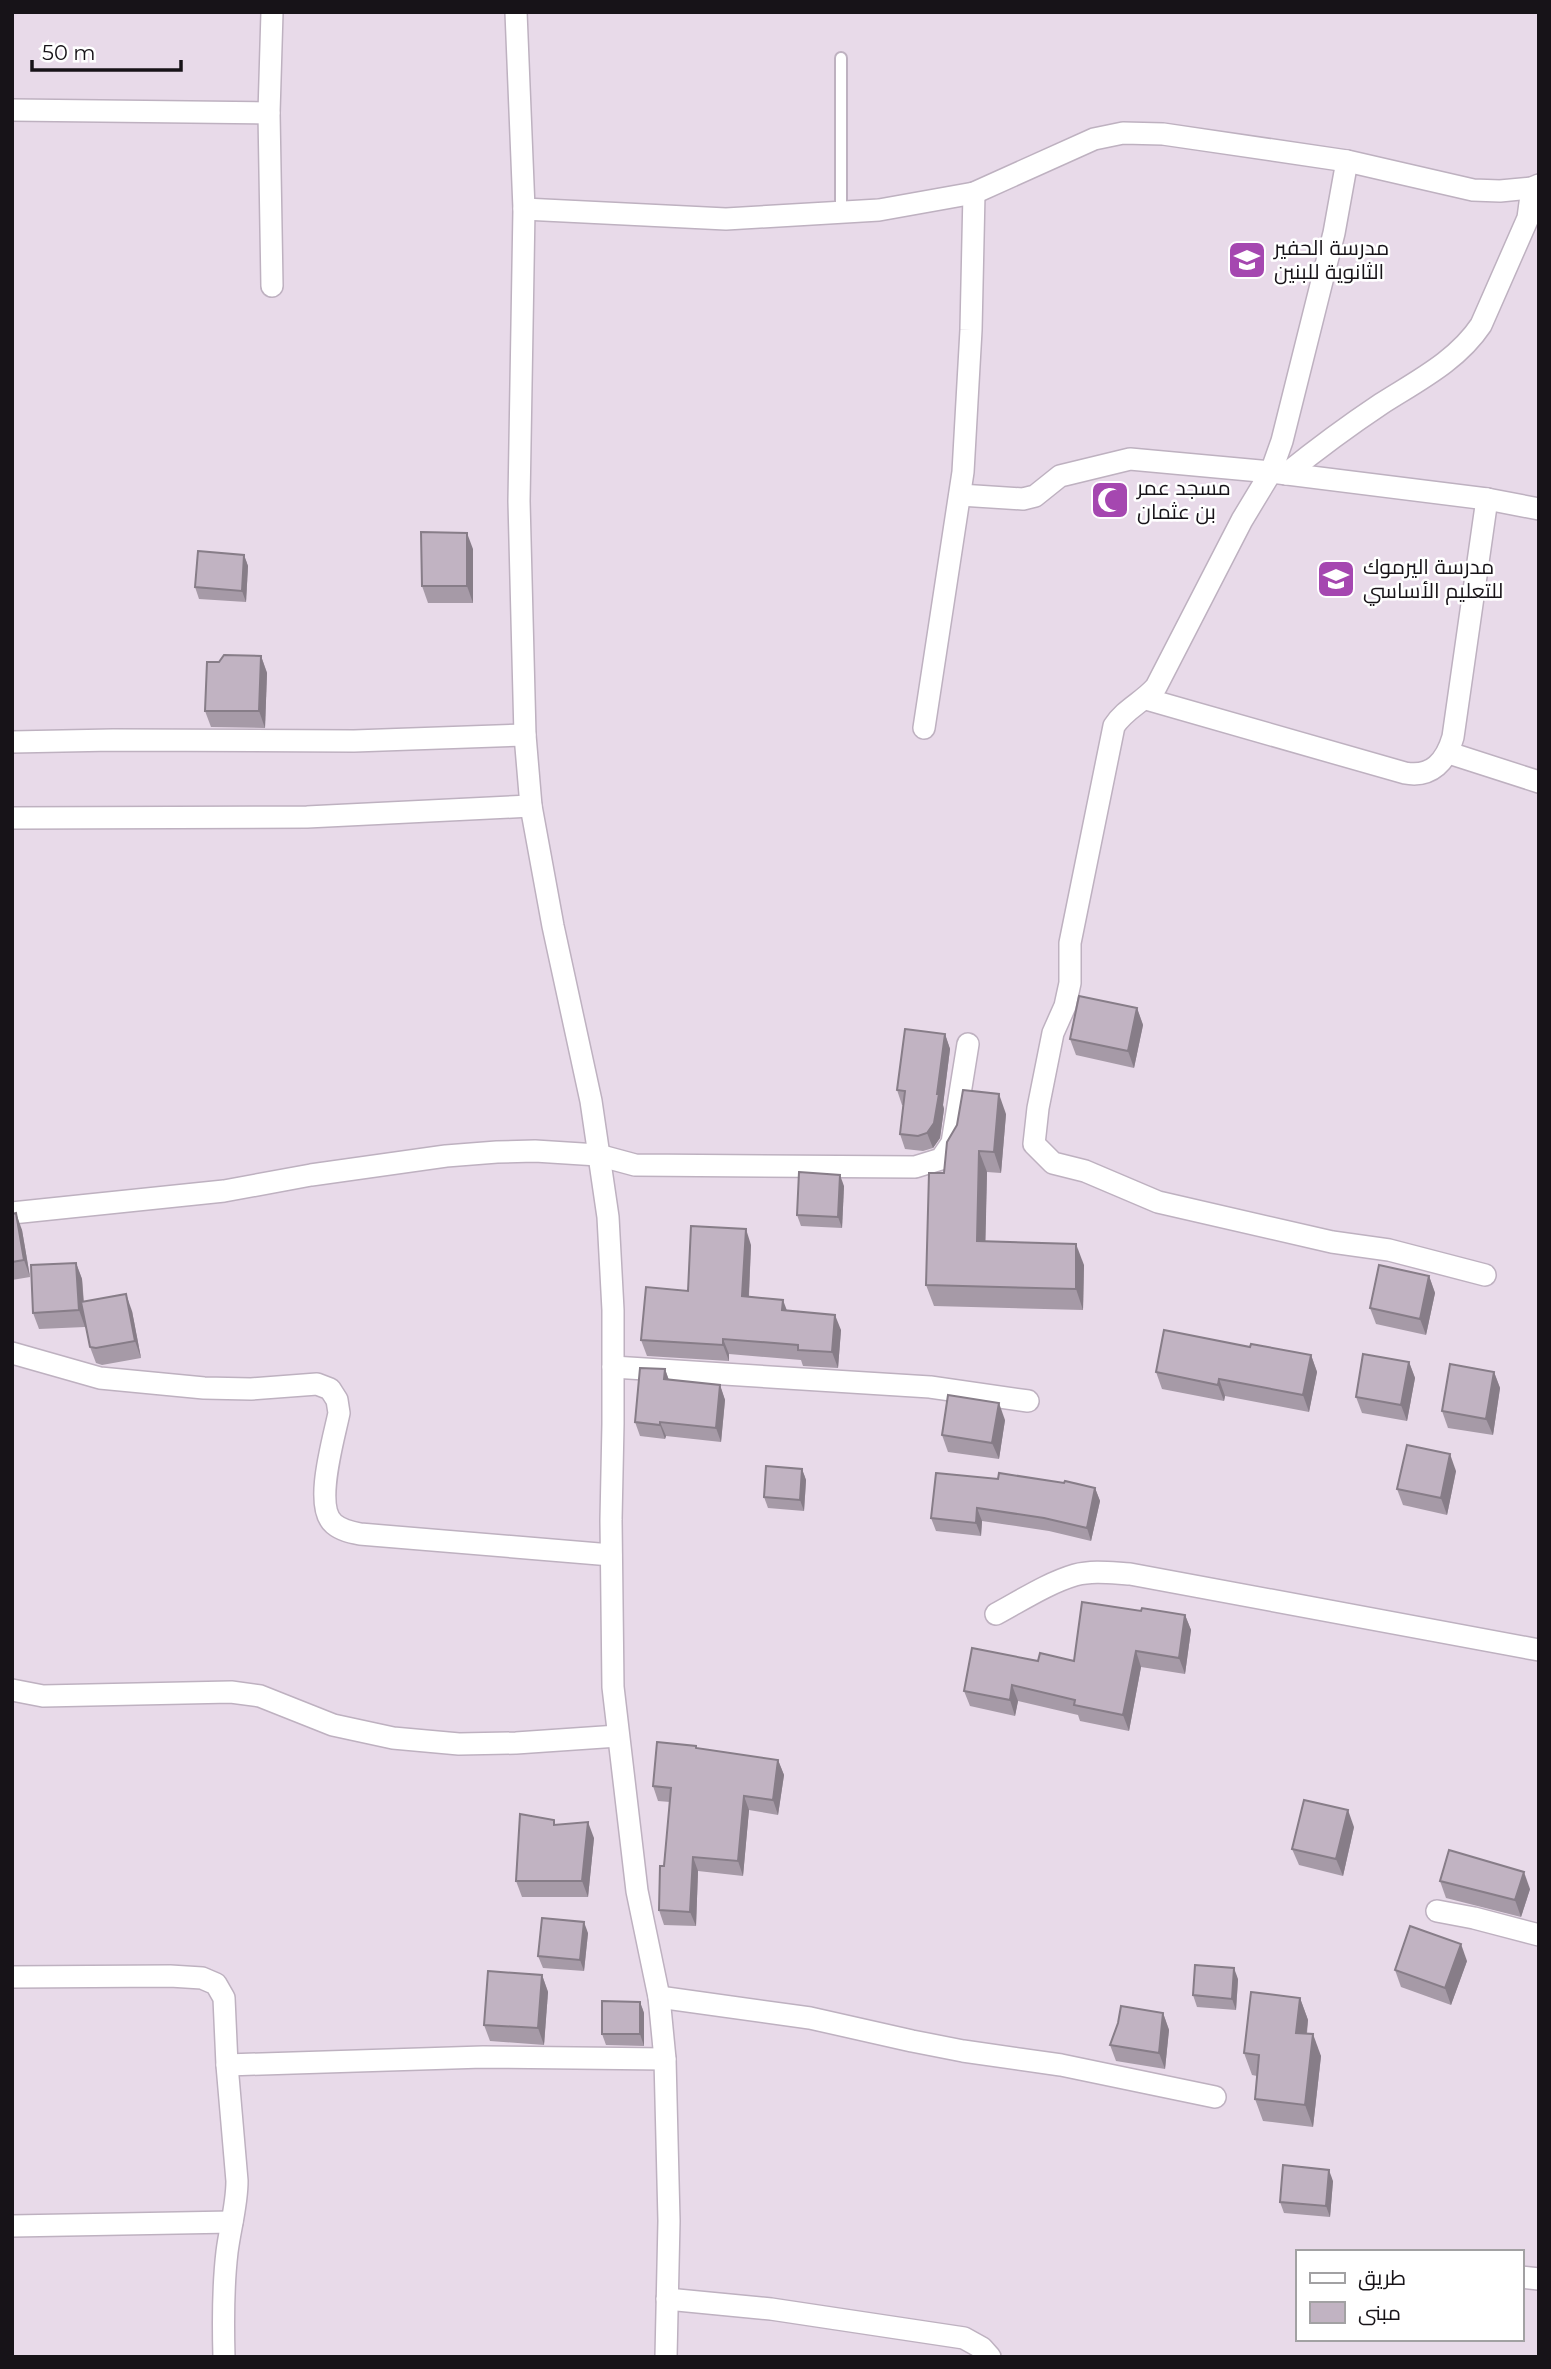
<svg xmlns="http://www.w3.org/2000/svg" width="1551" height="2369" viewBox="0 0 1551 2369" font-family="Montserrat,Cairo,sans-serif">
	<style>
		.lines { fill: none; stroke-linecap: round; stroke-linejoin: round }
		.service-casing { stroke: #beb1c0; stroke-width: 14 }
		.minor-casing { stroke: #beb1c0; stroke-width: 24 }
		.service { stroke: #fff; stroke-width: 10 }
		.minor { stroke: #fff; stroke-width: 21 }
		.wall { fill: #a69aa7 }
		.shaded-wall { fill: #877d88 }
		.building { fill: #c1b3c2; stroke: #877d88; stroke-width: 2 }
		.labels { text-anchor: middle; stroke-width: 5; stroke-linejoin: round; paint-order: stroke }
		.poi-label { font-size: 21px; fill: #171318; stroke: #fff; text-anchor: start }
	</style>
	<rect width="100%" height="100%" fill="#e8dae9"/>
	<g class="lines">
		<defs>
			<path id="service" d="M841,58V213"/>
			<g id="minor">
				<path d="M516,12L524,209L519,501L525,735L531,806L553,926L591,1101L608,1217L613,1310V1424L611,1520L613,1687L637,1891L659,1997L665,2059L669,2221L666,2357"/>
				<path d="M12,110L269,113"/>
				<path d="M1347,161L1334,233L1282,441L1271,472L1242,520L1156,687C1143,702 1125,709 1114,726L1070,943V983L1065,1006L1053,1033L1038,1108L1034,1144L1053,1163L1085,1171L1158,1202L1332,1242L1389,1250L1485,1275"/>
				<path d="M524,209L726,219L879,210L974,193L1094,139L1123,133L1163,134L1347,161L1473,190L1500,191L1532,188L1539,185"/>
				<path d="M272,286L269,113L272,12"/>
				<path d="M1286,474C1317,449 1348,426 1381,404C1417,381 1457,361 1481,325L1528,218L1532,188"/>
				<path d="M960,495L1023,499L1035,496L1060,476L1130,459L1271,472L1487,499L1539,509"/>
				<path d="M1146,699L1405,773C1432,778 1446,761 1453,737L1487,499"/>
				<path d="M924,728L963,472L971,330L974,193"/>
				<path d="M12,742L113,740L354,741L525,735"/>
				<path d="M1449,753L1539,782"/>
				<path d="M12,818L307,817L531,806"/>
				<path d="M12,1213L224,1191L311,1175L446,1156L497,1152L535,1151L598,1155L635,1165L915,1167L941,1159L952,1143L968,1044"/>
				<path d="M12,1353L100,1378L204,1388L251,1389L317,1384L330,1389L337,1400L339,1413C334,1438 313,1507 334,1524C341,1530 350,1532 360,1534L611,1555"/>
				<path d="M613,1367L930,1387L1028,1401"/>
				<path d="M996,1614C1022,1600 1048,1583 1075,1575C1093,1570 1112,1573 1130,1574L1539,1650"/>
				<path d="M12,1690L43,1696L231,1692L260,1696L333,1725L393,1738L459,1744L516,1743L618,1736"/>
				<path d="M1437,1911L1474,1918L1539,1935"/>
				<path d="M12,1977L170,1976L202,1978L216,1984L224,1998L227,2065L237,2181C237,2205 230,2228 227,2252C223,2286 223,2322 224,2357"/>
				<path d="M659,1997L810,2018L912,2041L963,2051L1061,2065L1215,2097"/>
				<path d="M227,2065L483,2057L665,2059"/>
				<path d="M12,2226L232,2222"/>
				<path d="M1521,2277L1539,2279"/>
				<path d="M667,2299L771,2309L964,2338L982,2348L990,2357"/>
			</g>
		</defs>
		<use href="#service" class="service-casing"/>
		<use href="#minor" class="minor-casing"/>
		<use href="#service" class="service"/>
		<use href="#minor" class="minor"/>
	</g>
	<g class="wall">
		<path d="M473,549V603H428L422,586Z"/>
		<path d="M244,555L248,566L246,602L199,599L195,587Z"/>
		<path d="M261,656L267,673L265,728L211,727L205,711L219,662Z"/>
		<path d="M1137,1008L1143,1025L1134,1068L1076,1055L1070,1039Z"/>
		<path d="M945,1034L950,1049L943,1105L944,1109L940,1138L933,1148L923,1151L905,1149L900,1134L903,1105H902L897,1090Z"/>
		<path d="M1006,1114L1001,1173L987,1172L985,1242L1084,1265L1083,1310L934,1306L926,1285L944,1173Z"/>
		<path d="M844,1186L842,1228L801,1226L797,1215Z"/>
		<path d="M12,1214L22,1230L30,1277L12,1280Z"/>
		<path d="M751,1245L749,1297L841,1330L838,1368L803,1366L801,1360L729,1354V1361L647,1356L641,1340L688,1291Z"/>
		<path d="M76,1263L82,1279L84,1302L132,1311L141,1358L102,1365L96,1363L90,1347L85,1320V1327L39,1329L33,1313Z"/>
		<path d="M1429,1276L1435,1293L1426,1335L1376,1324L1370,1308Z"/>
		<path d="M1250,1347L1311,1355L1317,1372L1309,1412L1225,1396L1224,1401L1162,1389L1156,1372Z"/>
		<path d="M1409,1362L1415,1378L1407,1421L1362,1413L1356,1397Z"/>
		<path d="M665,1369L669,1380L720,1385L725,1400L721,1442L666,1436L665,1439L640,1436L635,1422Z"/>
		<path d="M1494,1372L1500,1388L1493,1435L1448,1428L1442,1411Z"/>
		<path d="M1005,1420L999,1459L948,1452L942,1435Z"/>
		<path d="M802,1469L806,1480L804,1511L768,1508L764,1497Z"/>
		<path d="M1456,1471L1447,1515L1403,1505L1397,1489Z"/>
		<path d="M998,1479L1095,1488L1100,1501L1091,1541L1049,1531L982,1521L981,1536L936,1531L931,1518Z"/>
		<path d="M1141,1611L1185,1615L1191,1630L1185,1674L1141,1667L1129,1731L1080,1721L1078,1715L1018,1701L1015,1716L970,1706L964,1691L1038,1661H1074Z"/>
		<path d="M697,1749L778,1760L784,1775L778,1815L749,1810L743,1876L698,1871L696,1926L664,1925L659,1910L670,1802L658,1801L653,1786Z"/>
		<path d="M556,1825L594,1838L588,1897H522L516,1881Z"/>
		<path d="M1354,1827L1343,1876L1299,1865L1292,1849Z"/>
		<path d="M1440,1881L1530,1889L1521,1917L1446,1898Z"/>
		<path d="M588,1933L584,1971L543,1968L538,1956Z"/>
		<path d="M1467,1961L1451,2005L1401,1987L1395,1970Z"/>
		<path d="M542,1975L548,1992L544,2045L490,2041L484,2025Z"/>
		<path d="M1238,1979L1236,2010L1197,2007L1193,1995Z"/>
		<path d="M1300,1998L1308,2020L1307,2034L1321,2056L1313,2127L1263,2121L1255,2099L1257,2076L1252,2075L1244,2053Z"/>
		<path d="M640,2002L644,2013V2046L606,2045L602,2034Z"/>
		<path d="M1163,2013L1169,2030L1165,2069L1116,2061L1110,2045Z"/>
		<path d="M1333,2181L1330,2217L1284,2213L1280,2202Z"/>
	</g>
	<g class="shaded-wall">
		<path d="M467,533L473,549V603L467,586Z"/>
		<path d="M244,555L248,566L246,602L242,591Z"/>
		<path d="M261,656L267,673L265,728L259,711Z"/>
		<path d="M1137,1008L1143,1025L1134,1068L1128,1051Z"/>
		<path d="M945,1034L950,1049L943,1105L944,1109L940,1138L933,1148L927,1133L937,1094Z"/>
		<path d="M999,1094L1006,1114L1001,1173L994,1152Z"/>
		<path d="M979,1151L987,1172L985,1262L977,1241Z"/>
		<path d="M840,1175L844,1186L842,1228L838,1217Z"/>
		<path d="M16,1213L22,1230L30,1277L24,1260Z"/>
		<path d="M746,1229L751,1245L748,1312L742,1296Z"/>
		<path d="M1076,1244L1084,1265L1083,1310L1076,1289Z"/>
		<path d="M76,1263L82,1279L85,1327L79,1310Z"/>
		<path d="M1429,1276L1435,1293L1426,1335L1420,1319Z"/>
		<path d="M126,1294L132,1311L141,1358L135,1341Z"/>
		<path d="M783,1300L789,1316L782,1310Z"/>
		<path d="M835,1315L841,1330L838,1368L832,1352Z"/>
		<path d="M723,1339L729,1354V1361L723,1345Z"/>
		<path d="M1311,1355L1317,1372L1309,1412L1303,1395Z"/>
		<path d="M1409,1362L1415,1378L1407,1421L1401,1405Z"/>
		<path d="M665,1369L670,1384L664,1379Z"/>
		<path d="M1494,1372L1500,1388L1493,1435L1486,1419Z"/>
		<path d="M1219,1379L1225,1396L1224,1401L1218,1385Z"/>
		<path d="M720,1385L725,1400L721,1442L716,1428Z"/>
		<path d="M999,1403L1005,1420L999,1459L992,1443Z"/>
		<path d="M660,1422L666,1436L665,1439L660,1425Z"/>
		<path d="M1450,1454L1456,1471L1447,1515L1441,1498Z"/>
		<path d="M802,1469L806,1480L804,1511L800,1500Z"/>
		<path d="M1095,1488L1100,1501L1091,1541L1087,1528Z"/>
		<path d="M977,1508L982,1521L981,1536L976,1523Z"/>
		<path d="M1185,1615L1191,1630L1185,1674L1179,1658Z"/>
		<path d="M1136,1651L1141,1667L1129,1731L1123,1715Z"/>
		<path d="M1012,1685L1018,1701L1015,1716L1010,1700Z"/>
		<path d="M778,1760L784,1775L778,1815L773,1800Z"/>
		<path d="M744,1796L749,1810L743,1876L738,1861Z"/>
		<path d="M1348,1810L1354,1827L1343,1876L1336,1859Z"/>
		<path d="M588,1822L594,1838L588,1897L582,1881Z"/>
		<path d="M693,1857L698,1871L696,1926L690,1912Z"/>
		<path d="M1524,1872L1530,1889L1521,1917L1515,1900Z"/>
		<path d="M584,1922L588,1933L584,1971L580,1960Z"/>
		<path d="M1461,1944L1467,1961L1451,2005L1445,1988Z"/>
		<path d="M1234,1968L1238,1979L1236,2010L1232,1999Z"/>
		<path d="M542,1975L548,1992L544,2045L538,2028Z"/>
		<path d="M1300,1998L1308,2020L1304,2055L1296,2033Z"/>
		<path d="M640,2002L644,2013V2046L640,2034Z"/>
		<path d="M1163,2013L1169,2030L1165,2069L1159,2053Z"/>
		<path d="M1313,2034L1321,2056L1313,2127L1305,2105Z"/>
		<path d="M1329,2170L1333,2181L1330,2217L1326,2206Z"/>
	</g>
	<g class="building">
		<path d="M421,532L467,533V586H422Z"/>
		<path d="M198,551L244,555L242,591L195,587Z"/>
		<path d="M224,655L261,656L259,711H205L207,662H219Z"/>
		<path d="M1079,996L1137,1008L1128,1051L1070,1039Z"/>
		<path d="M905,1029L945,1034L937,1094H939L934,1123L927,1133L918,1136L900,1134L905,1091L897,1090Z"/>
		<path d="M963,1090L999,1094L994,1152L979,1151L977,1241L1076,1244V1289L926,1285L929,1173H944L947,1142L957,1125Z"/>
		<path d="M799,1172L840,1175L838,1217L797,1215Z"/>
		<path d="M16,1213L24,1260L12,1262V1214Z"/>
		<path d="M691,1226L746,1229L742,1296L783,1300L782,1310L835,1315L832,1352L798,1350V1345L723,1339V1345L641,1340L646,1287L688,1291Z"/>
		<path d="M76,1263L79,1310L33,1313L31,1265Z"/>
		<path d="M1379,1265L1429,1276L1420,1319L1370,1308Z"/>
		<path d="M126,1294L135,1341L96,1348L90,1347L81,1302Z"/>
		<path d="M1164,1330L1250,1347L1251,1344L1311,1355L1303,1395L1219,1379L1218,1385L1156,1372Z"/>
		<path d="M1363,1354L1409,1362L1401,1405L1356,1397Z"/>
		<path d="M1450,1364L1494,1372L1486,1419L1442,1411Z"/>
		<path d="M640,1368L665,1369L664,1379L720,1385L716,1428L660,1422V1425L635,1422Z"/>
		<path d="M948,1395L999,1403L992,1443L942,1435Z"/>
		<path d="M1407,1445L1450,1454L1441,1498L1397,1489Z"/>
		<path d="M766,1466L802,1469L800,1500L764,1497Z"/>
		<path d="M936,1473L998,1479L999,1473L1064,1483L1065,1481L1095,1488L1087,1528L1044,1518L977,1508L976,1523L931,1518Z"/>
		<path d="M1082,1602L1141,1611L1142,1608L1185,1615L1179,1658L1136,1651L1123,1715L1074,1705L1075,1700L1012,1685L1010,1700L964,1691L972,1648L1038,1661L1040,1653L1074,1661Z"/>
		<path d="M657,1742L696,1746V1748L778,1760L773,1800L744,1796L738,1861L693,1857L690,1912L659,1910L660,1866H664L671,1788L653,1786Z"/>
		<path d="M1304,1800L1348,1810L1336,1859L1292,1849Z"/>
		<path d="M520,1814L554,1820V1825L588,1822L582,1881H516Z"/>
		<path d="M1449,1850L1524,1872L1515,1900L1440,1881Z"/>
		<path d="M542,1918L584,1922L580,1960L538,1956Z"/>
		<path d="M1410,1926L1461,1944L1445,1988L1395,1970Z"/>
		<path d="M1195,1965L1234,1968L1232,1999L1193,1995Z"/>
		<path d="M488,1971L542,1975L538,2028L484,2025Z"/>
		<path d="M1251,1992L1300,1998L1296,2033L1313,2034L1305,2105L1255,2099L1259,2055L1244,2053Z"/>
		<path d="M602,2001L640,2002V2034H602Z"/>
		<path d="M1121,2006L1163,2013L1159,2053L1110,2045L1118,2023Z"/>
		<path d="M1283,2165L1329,2170L1326,2206L1280,2202Z"/>
	</g>
	<defs>
		<symbol id="school-square" viewBox="-11 -11 22 22"><rect x="-9" y="-9" width="18" height="18" rx="4" fill="#a547b0" stroke="#fff"/><path d="M0-5L7-2L0 1L-7-2ZM-4 1L0 2.5L4 1V4Q0 6-4 4Z" fill="#fff"/></symbol>
		<symbol id="mosque-square" viewBox="-11 -11 22 22"><rect x="-9" y="-9" width="18" height="18" rx="4" fill="#a547b0" stroke="#fff"/><path d="M3.5-4.9A6 6 0 1 0 3.5 4.9A5 5 0 1 1 3.5-4.9Z" fill="#fff"/></symbol>
	</defs>
	<g fill-rule="evenodd">
		<use href="#school-square" x="1225" y="238" width="44" height="44"/>
		<use href="#mosque-square" x="1088" y="478" width="44" height="44"/>
		<use href="#school-square" x="1314" y="557" width="44" height="44"/>
	</g>
	<g class="labels">
		<g class="poi-label">
			<text x="1274" y="255">مدرسة الحفير<tspan x="1274" dy="24">الثانوية للبنين</tspan></text>
			<text x="1137" y="495">مسجد عمر<tspan x="1137" dy="24">بن عثمان</tspan></text>
			<text x="1363" y="574">مدرسة اليرموك<tspan x="1363" dy="24">للتعليم الأساسي</tspan></text>
		</g>
	</g>
	<rect width="1551" height="2369" fill="none" stroke="#171318" stroke-width="28"/>
	<rect x="1296" y="2250" width="228" height="91" fill="#ffffff" stroke="#a2a1a3" stroke-width="2"/>
	<rect x="1310" y="2273" width="35" height="10" fill="#ffffff" stroke="#a2a1a3" stroke-width="2"/>
	<text x="1358" y="2285" font-size="21" fill="#171318">طريق</text>
	<rect x="1310" y="2302" width="35" height="21" fill="#c1b3c2" stroke="#a2a1a3" stroke-width="2"/>
	<text x="1358" y="2320" font-size="21" fill="#171318">مبنى</text>
	<path d="M32 60v10h149v-10" fill="none" stroke="#171318" stroke-width="3.5"/>
	<text x="42" y="60" font-size="21" fill="#171318" stroke="#ffffff" stroke-width="5" paint-order="stroke">50 m</text>
</svg>
